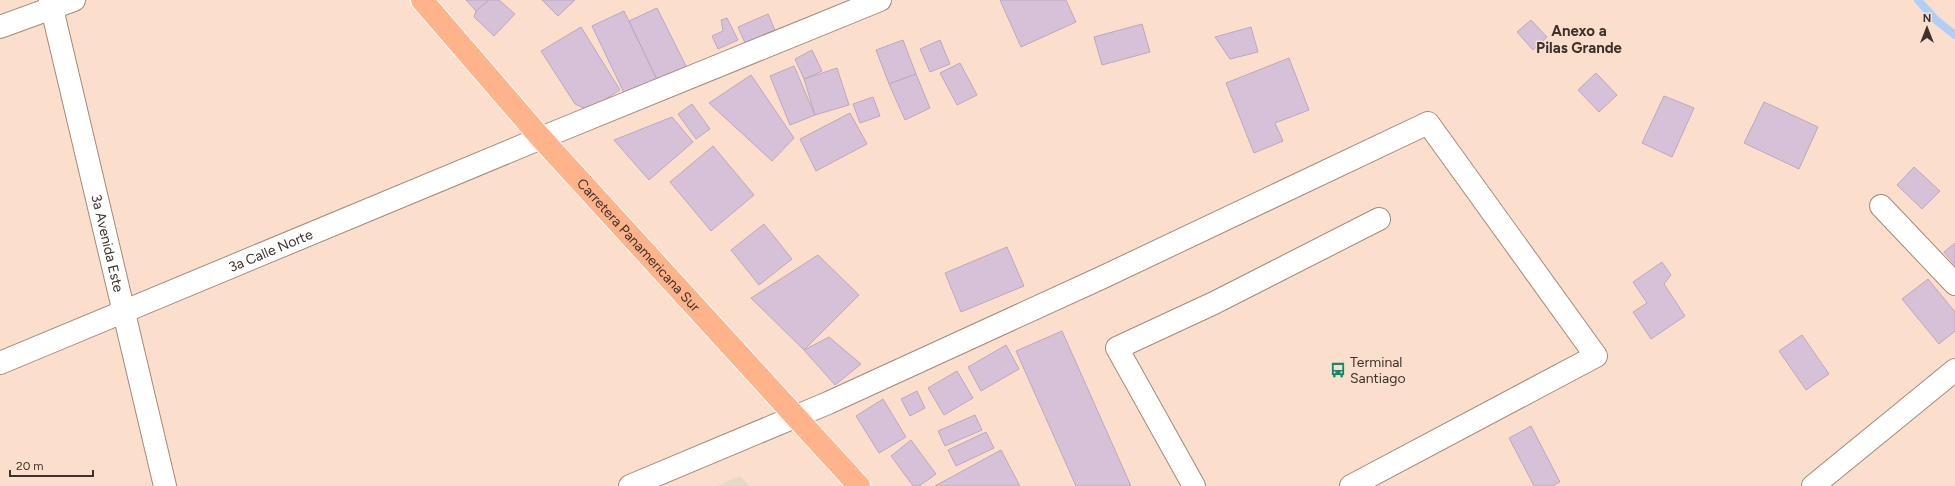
<svg xmlns="http://www.w3.org/2000/svg" width="1955" height="486" viewBox="0 0 1955 486" font-family="Figtree,sans-serif">
	<style>
		.education { fill: #e6d9c5 }
		.lines { fill: none; stroke-linecap: round; stroke-linejoin: round }
		.stream { stroke: #afcff7; stroke-width: 8 }
		.building { fill: #d6c1d9; stroke: #bca8bf }
		.minor-casing { stroke: #a48978; stroke-width: 24 }
		.highway-casing { stroke: #fff; stroke-width: 24 }
		.minor { stroke: #fff; stroke-width: 22 }
		.highway { stroke: #feb38b; stroke-width: 22 }
		.labels { text-anchor: middle; stroke-width: 3; stroke-linejoin: round; paint-order: stroke }
		.street-label { font-size: 14px; fill: #3d322b; stroke: #fbdfcc }
		.poi-label { font-size: 14px; fill: #3d322b; stroke: #fbdfcc; text-anchor: start }
		.neighbourhood-label { font-size: 15px; font-weight: bold; fill: #3d322b; stroke: #fbdfcc }
	</style>
	<rect width="100%" height="100%" fill="#fbdfcc"/>
	<path class="education" d="M740,476L750,486H717Z"/>
	<g class="lines">
		<path class="stream" d="M1918,0L1936,20L1955,35"/>
	</g>
	<g class="building">
		<path d="M466,0H489L476,11Z"/>
		<path d="M489,0H499L515,14L494,36L474,17L476,11Z"/>
		<path d="M542,0H575L558,16Z"/>
		<path d="M1000,0H1066L1076,22L1021,47Z"/>
		<path d="M657,8L688,70L659,84L629,21Z"/>
		<path d="M624,11L659,84L627,99L592,26Z"/>
		<path d="M768,14L775,30L745,43L738,27Z"/>
		<path d="M727,18L738,40L718,49L712,36L723,31L721,20Z"/>
		<path d="M1531,20L1547,37L1533,50L1517,32Z"/>
		<path d="M1142,24L1150,52L1102,65L1094,37Z"/>
		<path d="M581,27L620,90L588,110L575,104L541,51Z"/>
		<path d="M1251,27L1258,52L1230,59L1215,37Z"/>
		<path d="M903,40L916,74L889,84L876,50Z"/>
		<path d="M940,40L950,64L930,72L920,49Z"/>
		<path d="M812,50L822,71L804,79L795,59Z"/>
		<path d="M1289,58L1309,110L1275,123L1283,141L1254,153L1226,83Z"/>
		<path d="M960,63L977,95L957,105L940,73Z"/>
		<path d="M794,66L815,115L790,125L770,76Z"/>
		<path d="M837,68L849,105L815,115L804,79Z"/>
		<path d="M1596,73L1617,95L1599,112L1578,90Z"/>
		<path d="M916,74L930,108L905,120L889,84Z"/>
		<path d="M751,75L794,138L772,161L709,103Z"/>
		<path d="M1664,96L1694,108L1672,157L1642,143Z"/>
		<path d="M873,97L880,116L860,123L853,104Z"/>
		<path d="M1764,102L1818,127L1799,169L1744,143Z"/>
		<path d="M692,104L710,129L696,139L678,114Z"/>
		<path d="M850,113L867,144L816,171L800,139Z"/>
		<path d="M672,117L693,142L649,180L614,140Z"/>
		<path d="M713,146L754,195L711,231L670,182Z"/>
		<path d="M1914,167L1940,191L1922,209L1897,185Z"/>
		<path d="M764,224L792,259L759,285L731,250Z"/>
		<path d="M1955,243V265L1944,252Z"/>
		<path d="M1007,247L1024,286L961,312L945,273Z"/>
		<path d="M818,255L859,295L804,350L751,298Z"/>
		<path d="M1662,262L1671,275L1664,284L1685,316L1651,339L1633,312L1647,303L1633,282Z"/>
		<path d="M1928,279L1955,312V331L1939,344L1902,299Z"/>
		<path d="M1062,331L1131,486H1076L1016,351Z"/>
		<path d="M1802,335L1829,374L1806,390L1779,351Z"/>
		<path d="M829,337L861,364L835,385L804,350Z"/>
		<path d="M1006,345L1019,369L981,391L968,367Z"/>
		<path d="M957,371L973,398L944,415L928,388Z"/>
		<path d="M917,391L925,408L910,416L901,399Z"/>
		<path d="M883,399L906,437L879,453L856,416Z"/>
		<path d="M975,415L982,430L945,446L938,431Z"/>
		<path d="M1531,426L1560,482L1552,486H1534L1509,438Z"/>
		<path d="M986,432L994,448L956,466L948,450Z"/>
		<path d="M911,440L936,474L919,486H913L891,456Z"/>
		<path d="M1001,450L1020,486H935Z"/>
	</g>
	<g class="lines">
		<defs>
			<g id="minor">
				<path id="s1" d="M50,0L165,486"/>
				<path d="M0,27L74,0"/>
				<path d="M1881,206L1955,284"/>
				<path id="s2" d="M0,363L541,138L880,0"/>
				<path d="M630,486L828,403L1101,278L1428,123L1596,356L1351,486"/>
				<path d="M1194,486L1117,348L1214,303L1379,219"/>
				<path d="M1813,486L1955,370"/>
			</g>
			<g id="highway">
				<path id="s3" d="M422,0L541,138L859,486"/>
			</g>
		</defs>
		<use href="#minor" class="minor-casing"/>
		<use href="#highway" class="highway-casing"/>
		<use href="#minor" class="minor"/>
		<use href="#highway" class="highway"/>
	</g>
	<defs>
		<symbol id="bus-bare" viewBox="-9 -9 18 18"><path d="M-5-6H5V4H4V6H2V4H-2V6H-4V4H-5ZM-3.5-4V0h7V-4ZM-3.5 1.2v1.5H-2V1.2ZM2 1.2v1.5H3.5V1.2Z" fill="#13896a" stroke="#fbdfcc" stroke-width="2.5" paint-order="stroke"/></symbol>
	</defs>
	<g fill-rule="evenodd">
		<use href="#bus-bare" x="1327" y="359" width="22" height="22"/>
	</g>
	<g class="labels">
		<g class="street-label">
			<text dy="5" stroke="none"><textPath href="#s1" startOffset="250">3a Avenida Este</textPath></text>
			<text dy="5" stroke="none"><textPath href="#s3" startOffset="327">Carretera Panamericana Sur</textPath></text>
			<text dy="5" stroke="none"><textPath href="#s2" startOffset="293">3a Calle Norte</textPath></text>
		</g>
		<g class="poi-label">
			<text x="1350" y="367">Terminal<tspan x="1350" dy="16">Santiago</tspan></text>
		</g>
		<g class="neighbourhood-label">
			<text x="1579" y="36">Anexo a<tspan x="1579" dy="17">Pilas Grande</tspan></text>
		</g>
	</g>
	<g transform="translate(1927 28)" stroke="#fbdfcc" stroke-width="3" paint-order="stroke">
	<path d="M0-3L7 15L0 10L-7 15Z" fill="#3d322b"/>
	<text y="-6" font-size="11" font-weight="bold" text-anchor="middle" fill="#3d322b">N</text>
	</g>
	<path d="M10 470v6h83v-6" fill="none" stroke="#3d322b" stroke-width="2"/>
	<text x="16" y="470" font-size="12" fill="#3d322b" stroke="#fbdfcc" stroke-width="3" paint-order="stroke">20 m</text>
</svg>
